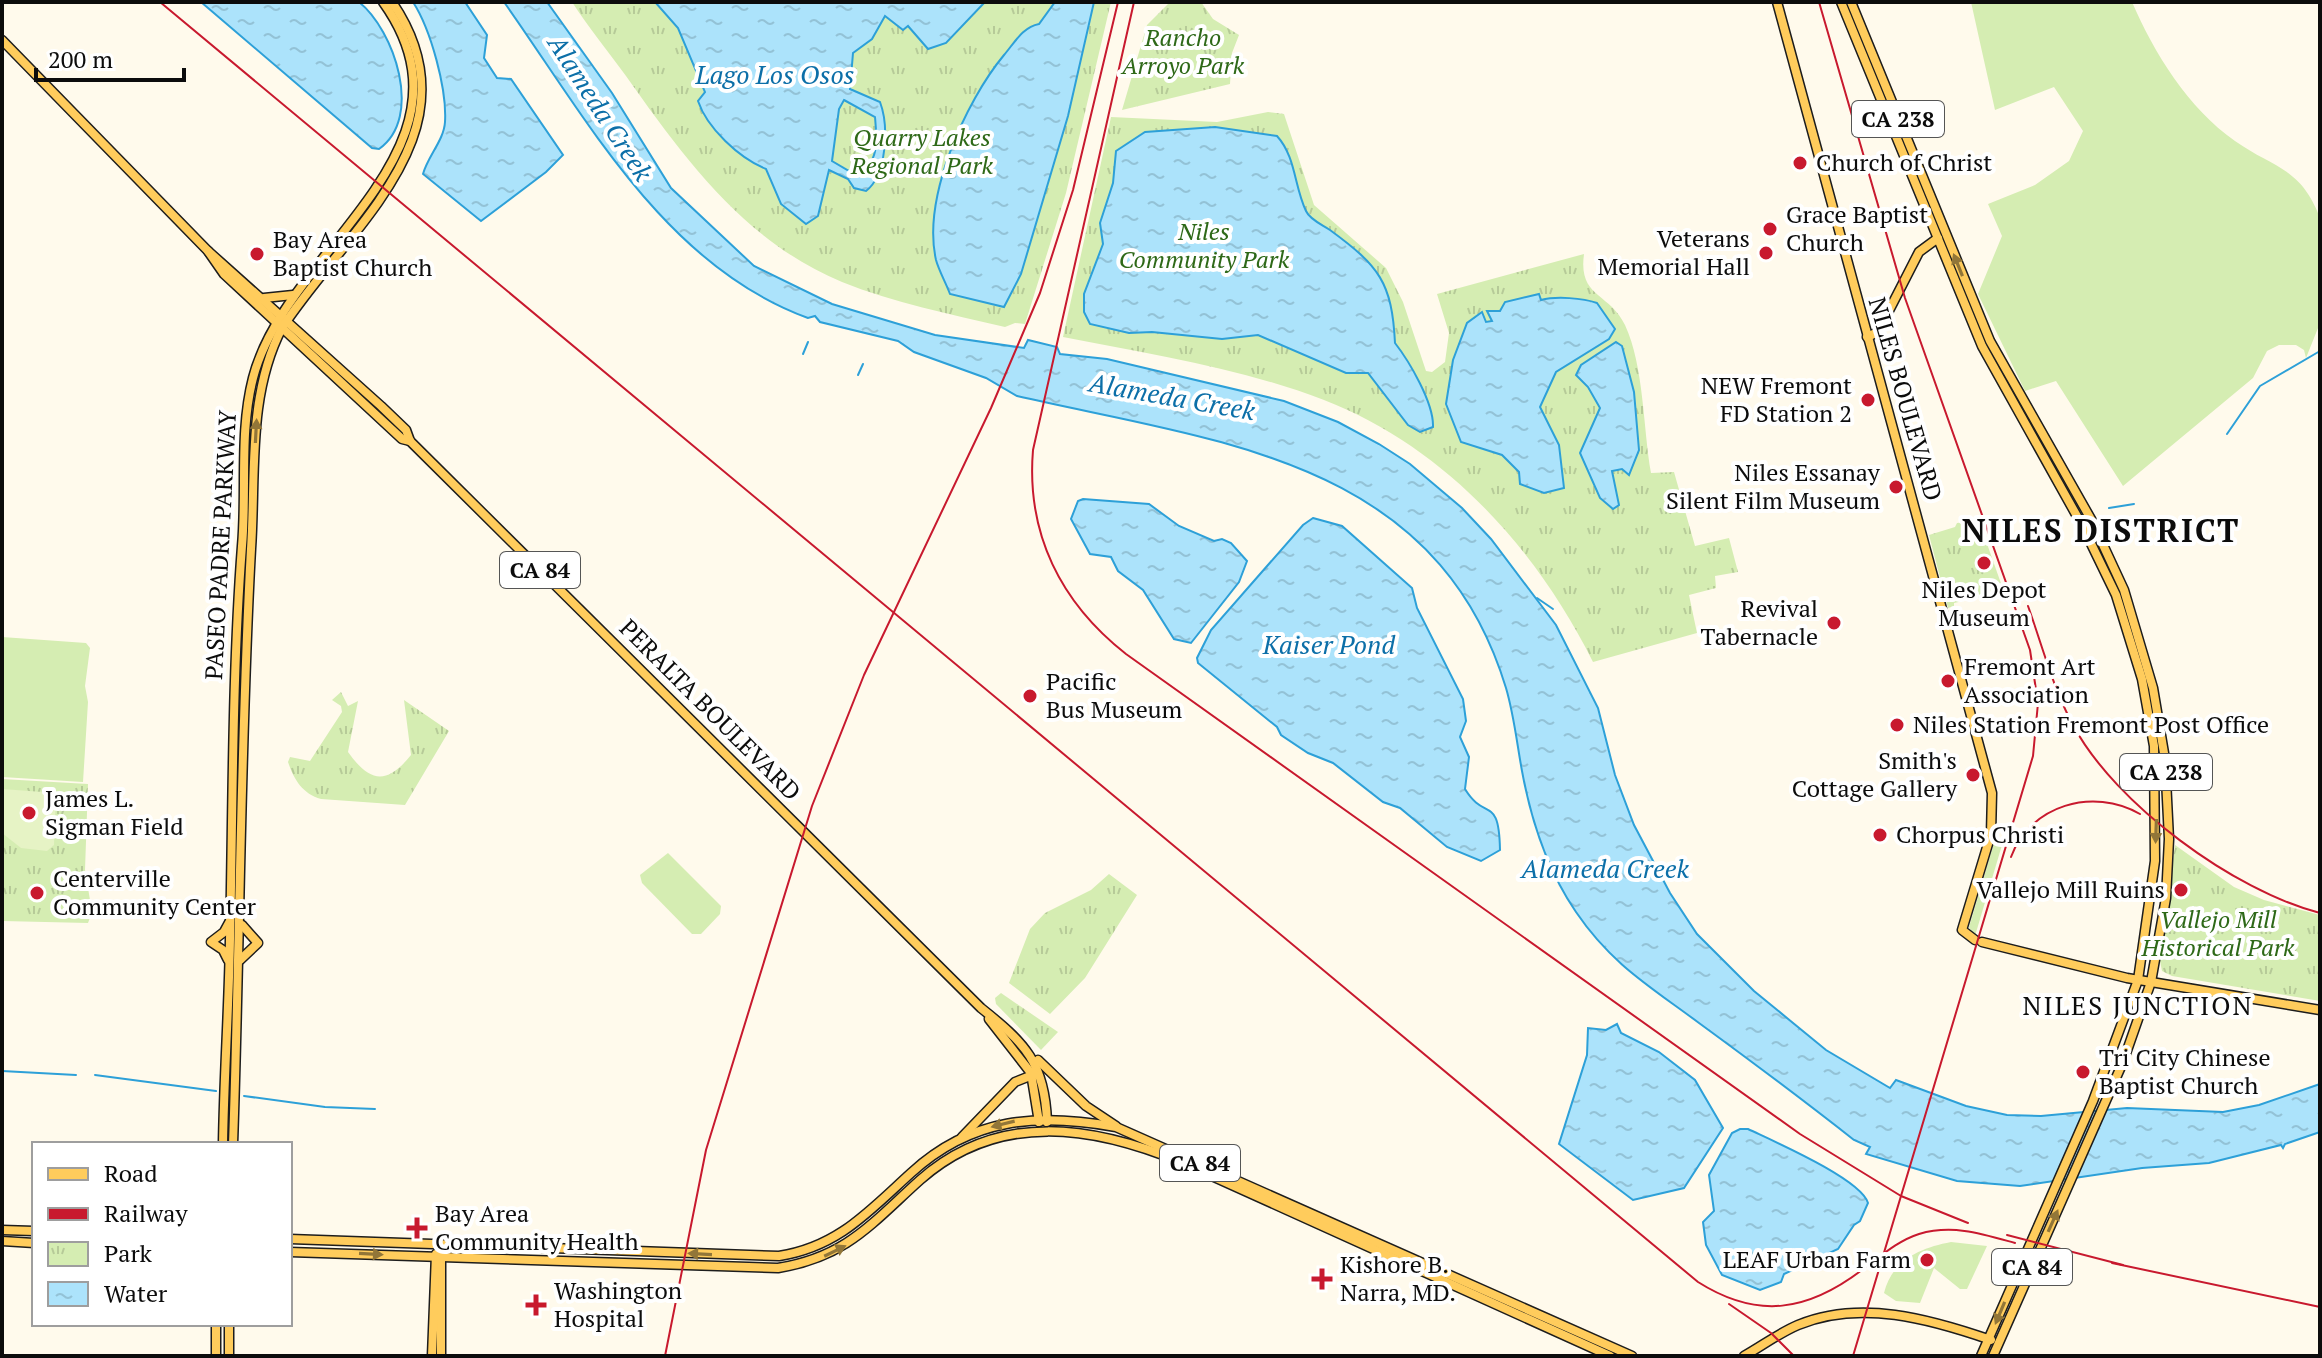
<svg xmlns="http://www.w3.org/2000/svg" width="2322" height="1358" viewBox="0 0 2322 1358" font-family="'PT Serif',serif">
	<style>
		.grass { fill: #d5edb2 }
		.park { fill: url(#park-tufts) }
		.pitch { fill: #e6f3c5 }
		.water { fill: url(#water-ripples); stroke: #2da0d8; stroke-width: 2; fill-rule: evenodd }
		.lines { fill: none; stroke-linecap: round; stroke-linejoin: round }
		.stream { stroke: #2da0d8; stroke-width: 2 }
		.major-casing { stroke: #1d1d1d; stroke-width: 11 }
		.major { stroke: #ffcc5c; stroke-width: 8 }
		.rail { stroke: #c8192e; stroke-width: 2 }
		.oneway { fill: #927638 }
		.poi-dot { fill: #c8192e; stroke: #fff; stroke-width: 3 }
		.labels { text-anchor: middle; stroke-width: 8; stroke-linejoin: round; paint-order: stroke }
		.shield { fill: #fff; stroke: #555; stroke-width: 2 }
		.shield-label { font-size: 22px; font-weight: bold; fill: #0c0c0c }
		.park-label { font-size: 24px; font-style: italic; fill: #2e6918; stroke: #fff }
		.poi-label { font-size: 24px; fill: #0c0c0c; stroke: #fff; text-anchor: start }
		.street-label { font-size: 24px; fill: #0c0c0c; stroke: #fff }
		.water-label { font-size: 26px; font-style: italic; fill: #0c6fa8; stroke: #fff }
		.neighbourhood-label { font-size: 26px; letter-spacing: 2px; fill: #0c0c0c; stroke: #fff }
		.district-label { font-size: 32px; font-weight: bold; letter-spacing: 2px; fill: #0c0c0c; stroke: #fff }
	</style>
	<defs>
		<pattern id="park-tufts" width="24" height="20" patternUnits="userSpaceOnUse" patternTransform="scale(2)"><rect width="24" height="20" fill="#d5edb2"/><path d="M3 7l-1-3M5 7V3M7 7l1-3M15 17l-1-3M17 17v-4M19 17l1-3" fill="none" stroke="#b6ca98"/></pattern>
		<pattern id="water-ripples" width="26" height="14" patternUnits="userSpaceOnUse" patternTransform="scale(2)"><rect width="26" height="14" fill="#ace3fb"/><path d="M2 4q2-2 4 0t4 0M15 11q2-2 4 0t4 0" fill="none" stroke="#93c2d6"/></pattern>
	</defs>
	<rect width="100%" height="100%" fill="#fffaec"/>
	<g class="grass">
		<path d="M1971,2H2132C2154,53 2188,108 2235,141C2273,168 2301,167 2320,218V323L2306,358L2304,350L2296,345H2279L2267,351L2253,378L2123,486L2056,381L2025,391L1978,294L2002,236L1988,204L2035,185L2069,161L2083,131L2054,87L1995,110Z"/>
		<path d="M2,637L86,643L90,648L85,686L88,702L83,782L2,777Z"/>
		<path d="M1994,843L2002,845L1975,936L1969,927Z"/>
		<path d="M668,853L721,906L720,914L701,934H692L642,883L640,875Z"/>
		<path d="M1951,1242L1987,1246L1967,1289H1960L1934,1268L1920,1303L1896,1301L1884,1293C1892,1260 1920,1248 1951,1242Z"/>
	</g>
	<g class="park">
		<path d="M572,2H1111L1066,193L1025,324L1015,323L1005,327C950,314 894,303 842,282C745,242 684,158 626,76C608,51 588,27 572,2Z"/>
		<path d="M1170,2H1201L1213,19L1239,35L1232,53L1230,84L1122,110L1147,25Z"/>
		<path d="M1268,112L1284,114L1314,205L1386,268L1403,302L1426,371L1432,372L1445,362L1449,333L1437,294L1584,254C1578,298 1609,292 1625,325C1644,366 1643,427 1651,473L1674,472L1695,546L1729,538L1738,572L1715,576L1716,588L1689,595L1697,633L1593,662C1536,548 1445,447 1324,400C1241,368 1150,354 1063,337L1111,117L1217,122Z"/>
		<path d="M1979,521L2004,592L1954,603V606L1948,608L1929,535L1955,527L1957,523Z"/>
		<path d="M341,692L348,706L358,701L348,752C370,783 387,785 411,755L404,700L449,731L405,805L321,799C303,794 294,780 288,762L290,757L310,761L342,712L341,706L332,700Z"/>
		<path d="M2,779L88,784L85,870L92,912L88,923L2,921Z"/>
		<path d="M2175,845L2234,887L2264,900L2320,915V1001L2172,976L2162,971L2160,961Z"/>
		<path d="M1109,874L1137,895L1085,978L1050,1014L1009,983L1030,929L1045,913L1091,890Z"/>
		<path d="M1001,993L1058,1032L1041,1050L996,1004L995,998Z"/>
	</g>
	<path class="pitch" d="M2,789L56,793L54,845L47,851L21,848L2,833Z"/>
	<g class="water">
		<path d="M201,2H359C394,30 424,117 379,149L372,148Z"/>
		<path d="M413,2H465L487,35L484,58L497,78L511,79L563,155L546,172L481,221L423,174C428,156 444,140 445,122C447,89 431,30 413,2Z"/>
		<path d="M504,2H547L612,93L671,188L754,266L832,304L935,335L1024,348L1028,340L1057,347L1060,354L1107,359L1284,401L1338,422L1379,444L1410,464L1462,508L1491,539L1556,625L1598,708L1615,775L1634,825L1670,893L1697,934L1754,991L1826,1050L1890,1088L1896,1080L1966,1106L2007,1115L2041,1116L2127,1108L2223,1112L2259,1105L2320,1084V1132L2285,1144L2283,1148L2281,1145L2209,1163L2142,1168L2020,1186L1957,1181L1866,1154L1870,1147L1854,1140C1803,1100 1751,1061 1699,1023C1651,987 1612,965 1576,912C1548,871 1531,820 1522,771C1517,744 1514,715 1506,688C1436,458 1217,442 1017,396L986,378L914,352L898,341L820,322L815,316L808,318C665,266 587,119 504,2Z"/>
		<path d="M655,2H985L946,43L928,49L908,26L903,30L885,16L872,39L853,53L850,89L880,102C889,126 887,175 866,191L854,188L848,179L829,170L818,216L806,224L781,204L766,169C739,158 707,128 698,101L705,92L678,28ZM844,100L875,117C877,139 880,164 856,175L832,161L839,109Z"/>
		<path d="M1055,2H1094L1068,116L1021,274L1004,307L950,294C946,283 939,271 936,260C922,198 965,102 1004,55C1015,42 1023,27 1039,24Z"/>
		<path d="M1215,127L1277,136C1296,157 1294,186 1306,211C1310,220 1323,225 1330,230C1379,266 1392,282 1395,343C1409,361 1434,403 1433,427L1420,432L1408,425L1368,373H1346L1258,335L1222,339L1152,332L1129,333L1090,324L1084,312V294L1103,244L1100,223L1113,183L1116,151L1145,132Z"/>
		<path d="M1539,294L1541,300C1556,296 1583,298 1597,303L1615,329L1609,339L1556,372L1540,407L1559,445L1564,488L1544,493L1520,484L1519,472L1502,455L1461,442L1446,404L1453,360L1467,323L1482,312L1486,322L1492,321L1487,311H1500L1505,302Z"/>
		<path d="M1616,342L1622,346L1634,392L1639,450L1629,475L1622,469L1612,471L1619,505L1613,509L1600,498L1580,453L1600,408L1588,387L1576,375L1581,365Z"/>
		<path d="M1083,499L1149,504L1179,526L1214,541L1222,539L1231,543L1247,561L1239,582L1191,643L1174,639L1143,590L1118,571L1111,557L1090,554L1071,519L1078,501Z"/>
		<path d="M1313,518L1342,526L1412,588L1417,608L1463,699L1466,721L1460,737L1469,757L1465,789C1485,822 1499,794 1500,850L1481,861L1447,847L1400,808L1383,802L1333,763L1308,753L1281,735L1277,727L1198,663L1197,658L1211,630L1303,525Z"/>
		<path d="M1617,1024L1621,1033L1659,1052L1695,1080L1723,1128L1684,1188L1633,1200L1559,1144L1587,1055L1588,1028L1606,1030Z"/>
		<path d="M1740,1129H1748C1773,1141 1861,1179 1868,1203L1860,1221L1854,1225L1838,1249L1784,1274L1781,1282L1760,1290L1722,1275L1706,1245L1703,1222L1714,1211L1709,1175L1732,1133Z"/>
	</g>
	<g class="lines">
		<g class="stream">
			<path d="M803,354L808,342"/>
			<path d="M858,375L863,364"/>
			<path d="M2227,434L2260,386L2320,351"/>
			<path d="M2109,508L2134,504"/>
			<path d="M1537,598L1553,609"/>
			<path d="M2,1071L76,1075"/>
			<path d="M95,1075L216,1091"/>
			<path d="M244,1096L325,1107L375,1109"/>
		</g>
		<defs>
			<g id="major">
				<path d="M1777,2L1992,793L1991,834L1962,930L1975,940"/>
				<path d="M1841,2L1982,346L2083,527L2116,595L2142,679L2154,746L2155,861L2138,980L2093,1101L1981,1356"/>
				<path d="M1851,2L1990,341L2092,521L2124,590L2153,688L2165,759L2169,839L2166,898L2151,982L2123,1062L1993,1356"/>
				<path d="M2,40L208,251L224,274L402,439L410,441"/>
				<path d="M208,251L381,406L406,430L410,441L981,1008C1025,1043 1045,1063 1047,1122"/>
				<path d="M264,298L293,295"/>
				<path d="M1867,337L1878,332L1919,252L1938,238"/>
				<path d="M1982,942L2127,978L2320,1010"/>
				<path d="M228,960L223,950L211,942L224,932L230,921"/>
				<path d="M240,960L258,943L242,925"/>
				<path d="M989,1019L1031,1073L1039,1122"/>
				<path d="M1038,1060L1086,1106L1116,1126"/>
				<path d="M962,1137L1015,1082L1035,1074"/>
				<path d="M223,1144C224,1076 229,1007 230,939C233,807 232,677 242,546C247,491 239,432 253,378C286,248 489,150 383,2"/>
				<path d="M233,1144C240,946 240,747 251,549C256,475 247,395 282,328C347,228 481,132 392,2"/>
				<path d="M2,1230L34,1231"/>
				<path d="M290,1239L779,1256C838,1247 869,1211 911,1173C972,1117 1038,1113 1116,1127L1632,1356"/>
				<path d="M2,1241L34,1243"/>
				<path d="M290,1252L778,1268C846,1257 871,1224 920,1180C999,1110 1094,1126 1183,1163L1610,1356"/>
				<path d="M441,1254V1356"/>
				<path d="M216,1356V1324"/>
				<path d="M229,1356V1324"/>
				<path d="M432,1356L436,1254"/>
				<path d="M1744,1356C1762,1346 1779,1333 1798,1325C1860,1299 1930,1319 1991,1340"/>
			</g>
		</defs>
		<use href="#major" class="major-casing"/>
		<use href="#major" class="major"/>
		<g class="rail">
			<path d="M160,2L1698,1282C1758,1320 1808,1311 1862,1270C1880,1257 1897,1241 1919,1234C1953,1224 1983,1234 2015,1243"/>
			<path d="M1134,2L1033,450C1026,534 1061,603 1126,654L1800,1134L1901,1196L1968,1223"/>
			<path d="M1819,2L1905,298L2030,650L2038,703L2033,756L1853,1356"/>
			<path d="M2028,606C2042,645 2053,688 2073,725C2115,804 2234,891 2320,913"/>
			<path d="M2011,857C2030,805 2093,787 2140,814"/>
			<path d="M2007,1235L2123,1265"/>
			<path d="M2112,1263L2320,1307"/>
			<path d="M1729,1304L1771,1333L1794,1356"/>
			<path d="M665,1356L706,1150L812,806L864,675L991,408L1040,293L1073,190L1118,2"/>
		</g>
	</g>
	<defs><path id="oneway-solid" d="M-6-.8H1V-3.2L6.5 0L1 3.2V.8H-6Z" transform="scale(2)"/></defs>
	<g class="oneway">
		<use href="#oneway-solid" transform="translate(1958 265) rotate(-112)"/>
		<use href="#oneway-solid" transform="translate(256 431) rotate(-87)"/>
		<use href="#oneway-solid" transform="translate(2156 831) rotate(92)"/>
		<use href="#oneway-solid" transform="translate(1003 1124) rotate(166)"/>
		<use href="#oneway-solid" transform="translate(2053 1221) rotate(-66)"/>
		<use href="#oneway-solid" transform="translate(835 1251) rotate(-26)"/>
		<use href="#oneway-solid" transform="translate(371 1254) rotate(3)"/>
		<use href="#oneway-solid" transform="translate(700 1254) rotate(-177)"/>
		<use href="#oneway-solid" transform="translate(2000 1313) rotate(113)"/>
	</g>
	<g class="poi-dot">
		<circle cx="1800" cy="163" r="8"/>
		<circle cx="1770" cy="229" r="8"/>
		<circle cx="1766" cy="253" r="8"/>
		<circle cx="257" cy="254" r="8"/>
		<circle cx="1868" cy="400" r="8"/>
		<circle cx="1896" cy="487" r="8"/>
		<circle cx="1984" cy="563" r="8"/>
		<circle cx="1834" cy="623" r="8"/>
		<circle cx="1948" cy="681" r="8"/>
		<circle cx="1030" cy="696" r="8"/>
		<circle cx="1897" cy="725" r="8"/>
		<circle cx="1973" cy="775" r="8"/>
		<circle cx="29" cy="813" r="8"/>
		<circle cx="1880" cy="835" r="8"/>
		<circle cx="2181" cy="890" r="8"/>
		<circle cx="37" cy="893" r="8"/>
		<circle cx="2083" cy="1072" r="8"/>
		<path d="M413 1216h8v8h8v8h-8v8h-8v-8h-8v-8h8z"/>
		<circle cx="1927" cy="1260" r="8"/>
		<path d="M1318 1267h8v8h8v8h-8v8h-8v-8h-8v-8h8z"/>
		<path d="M532 1293h8v8h8v8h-8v8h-8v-8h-8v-8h8z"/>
	</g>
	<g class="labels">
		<g class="shield">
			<rect x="1852" y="101" width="92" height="36" rx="6"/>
			<rect x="500" y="552" width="80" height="36" rx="6"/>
			<rect x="2120" y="754" width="92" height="36" rx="6"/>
			<rect x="1160" y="1145" width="80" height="36" rx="6"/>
			<rect x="1992" y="1249" width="80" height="36" rx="6"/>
		</g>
		<g class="shield-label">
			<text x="1898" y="127">CA 238</text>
			<text x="540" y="578">CA 84</text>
			<text x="2166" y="780">CA 238</text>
			<text x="1200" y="1171">CA 84</text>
			<text x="2032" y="1275">CA 84</text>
		</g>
		<g class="park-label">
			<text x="1183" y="46">Rancho<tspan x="1183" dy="28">Arroyo Park</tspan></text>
			<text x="922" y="146">Quarry Lakes<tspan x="922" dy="28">Regional Park</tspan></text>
			<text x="1204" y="240">Niles<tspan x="1204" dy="28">Community Park</tspan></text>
			<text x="2218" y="928">Vallejo Mill<tspan x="2218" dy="28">Historical Park</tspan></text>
		</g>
		<g class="poi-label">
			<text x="1816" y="171">Church of Christ</text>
			<text x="1786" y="223">Grace Baptist<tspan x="1786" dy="28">Church</tspan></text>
			<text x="1750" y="247" text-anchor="end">Veterans<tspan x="1750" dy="28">Memorial Hall</tspan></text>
			<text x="273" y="248">Bay Area<tspan x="273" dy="28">Baptist Church</tspan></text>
			<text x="1852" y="394" text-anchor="end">NEW Fremont<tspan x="1852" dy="28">FD Station 2</tspan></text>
			<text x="1880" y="481" text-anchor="end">Niles Essanay<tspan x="1880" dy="28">Silent Film Museum</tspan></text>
			<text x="1984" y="598" text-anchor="middle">Niles Depot<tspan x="1984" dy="28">Museum</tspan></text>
			<text x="1818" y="617" text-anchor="end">Revival<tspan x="1818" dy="28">Tabernacle</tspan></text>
			<text x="1964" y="675">Fremont Art<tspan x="1964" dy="28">Association</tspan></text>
			<text x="1046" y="690">Pacific<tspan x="1046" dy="28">Bus Museum</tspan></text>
			<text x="1913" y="733">Niles Station Fremont Post Office</text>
			<text x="1957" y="769" text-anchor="end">Smith's<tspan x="1957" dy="28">Cottage Gallery</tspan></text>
			<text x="45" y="807">James L.<tspan x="45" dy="28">Sigman Field</tspan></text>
			<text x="1896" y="843">Chorpus Christi</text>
			<text x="53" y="887">Centerville<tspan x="53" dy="28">Community Center</tspan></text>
			<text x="2165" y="898" text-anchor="end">Vallejo Mill Ruins</text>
			<text x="2099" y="1066">Tri City Chinese<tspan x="2099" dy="28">Baptist Church</tspan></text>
			<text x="435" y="1222">Bay Area<tspan x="435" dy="28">Community Health</tspan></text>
			<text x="1911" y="1268" text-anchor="end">LEAF Urban Farm</text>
			<text x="1340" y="1273">Kishore B.<tspan x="1340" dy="28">Narra, MD.</tspan></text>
			<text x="554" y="1299">Washington<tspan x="554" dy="28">Hospital</tspan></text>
		</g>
		<g class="street-label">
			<text transform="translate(1905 399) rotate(74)" y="8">NILES BOULEVARD</text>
			<text transform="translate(221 545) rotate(-87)" y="8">PASEO PADRE PARKWAY</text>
			<text transform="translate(710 710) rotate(45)" y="8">PERALTA BOULEVARD</text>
		</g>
		<g class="water-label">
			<text x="775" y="84">Lago Los Osos</text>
			<text transform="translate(600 108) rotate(57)" y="9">Alameda Creek</text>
			<text transform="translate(1172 397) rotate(10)" y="9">Alameda Creek</text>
			<text x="1329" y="654">Kaiser Pond</text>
			<text x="1605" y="878">Alameda Creek</text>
		</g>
		<g class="neighbourhood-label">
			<text x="2138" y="1015">NILES JUNCTION</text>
		</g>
		<g class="district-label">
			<text x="2101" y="542">NILES DISTRICT</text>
		</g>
	</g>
	<rect width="2322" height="1358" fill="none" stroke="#0c0c0c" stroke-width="8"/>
	<rect x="32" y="1142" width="260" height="184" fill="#ffffff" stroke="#9e9e9e" stroke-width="2"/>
	<rect x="48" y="1168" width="40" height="12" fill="#ffcc5c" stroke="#9e9e9e" stroke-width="2"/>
	<text x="104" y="1182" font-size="24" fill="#0c0c0c">Road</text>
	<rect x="48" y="1208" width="40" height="12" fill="#c8192e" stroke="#9e9e9e" stroke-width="2"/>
	<text x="104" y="1222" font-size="24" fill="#0c0c0c">Railway</text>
	<rect x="48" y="1242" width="40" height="24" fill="url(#park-tufts)" stroke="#9e9e9e" stroke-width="2"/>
	<text x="104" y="1262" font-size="24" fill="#0c0c0c">Park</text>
	<rect x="48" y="1282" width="40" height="24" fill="url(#water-ripples)" stroke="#9e9e9e" stroke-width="2"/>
	<text x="104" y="1302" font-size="24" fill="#0c0c0c">Water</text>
	<path d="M36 68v12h148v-12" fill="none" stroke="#0c0c0c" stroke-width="4"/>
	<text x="48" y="68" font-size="24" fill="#0c0c0c" stroke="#ffffff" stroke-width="6" paint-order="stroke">200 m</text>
</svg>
